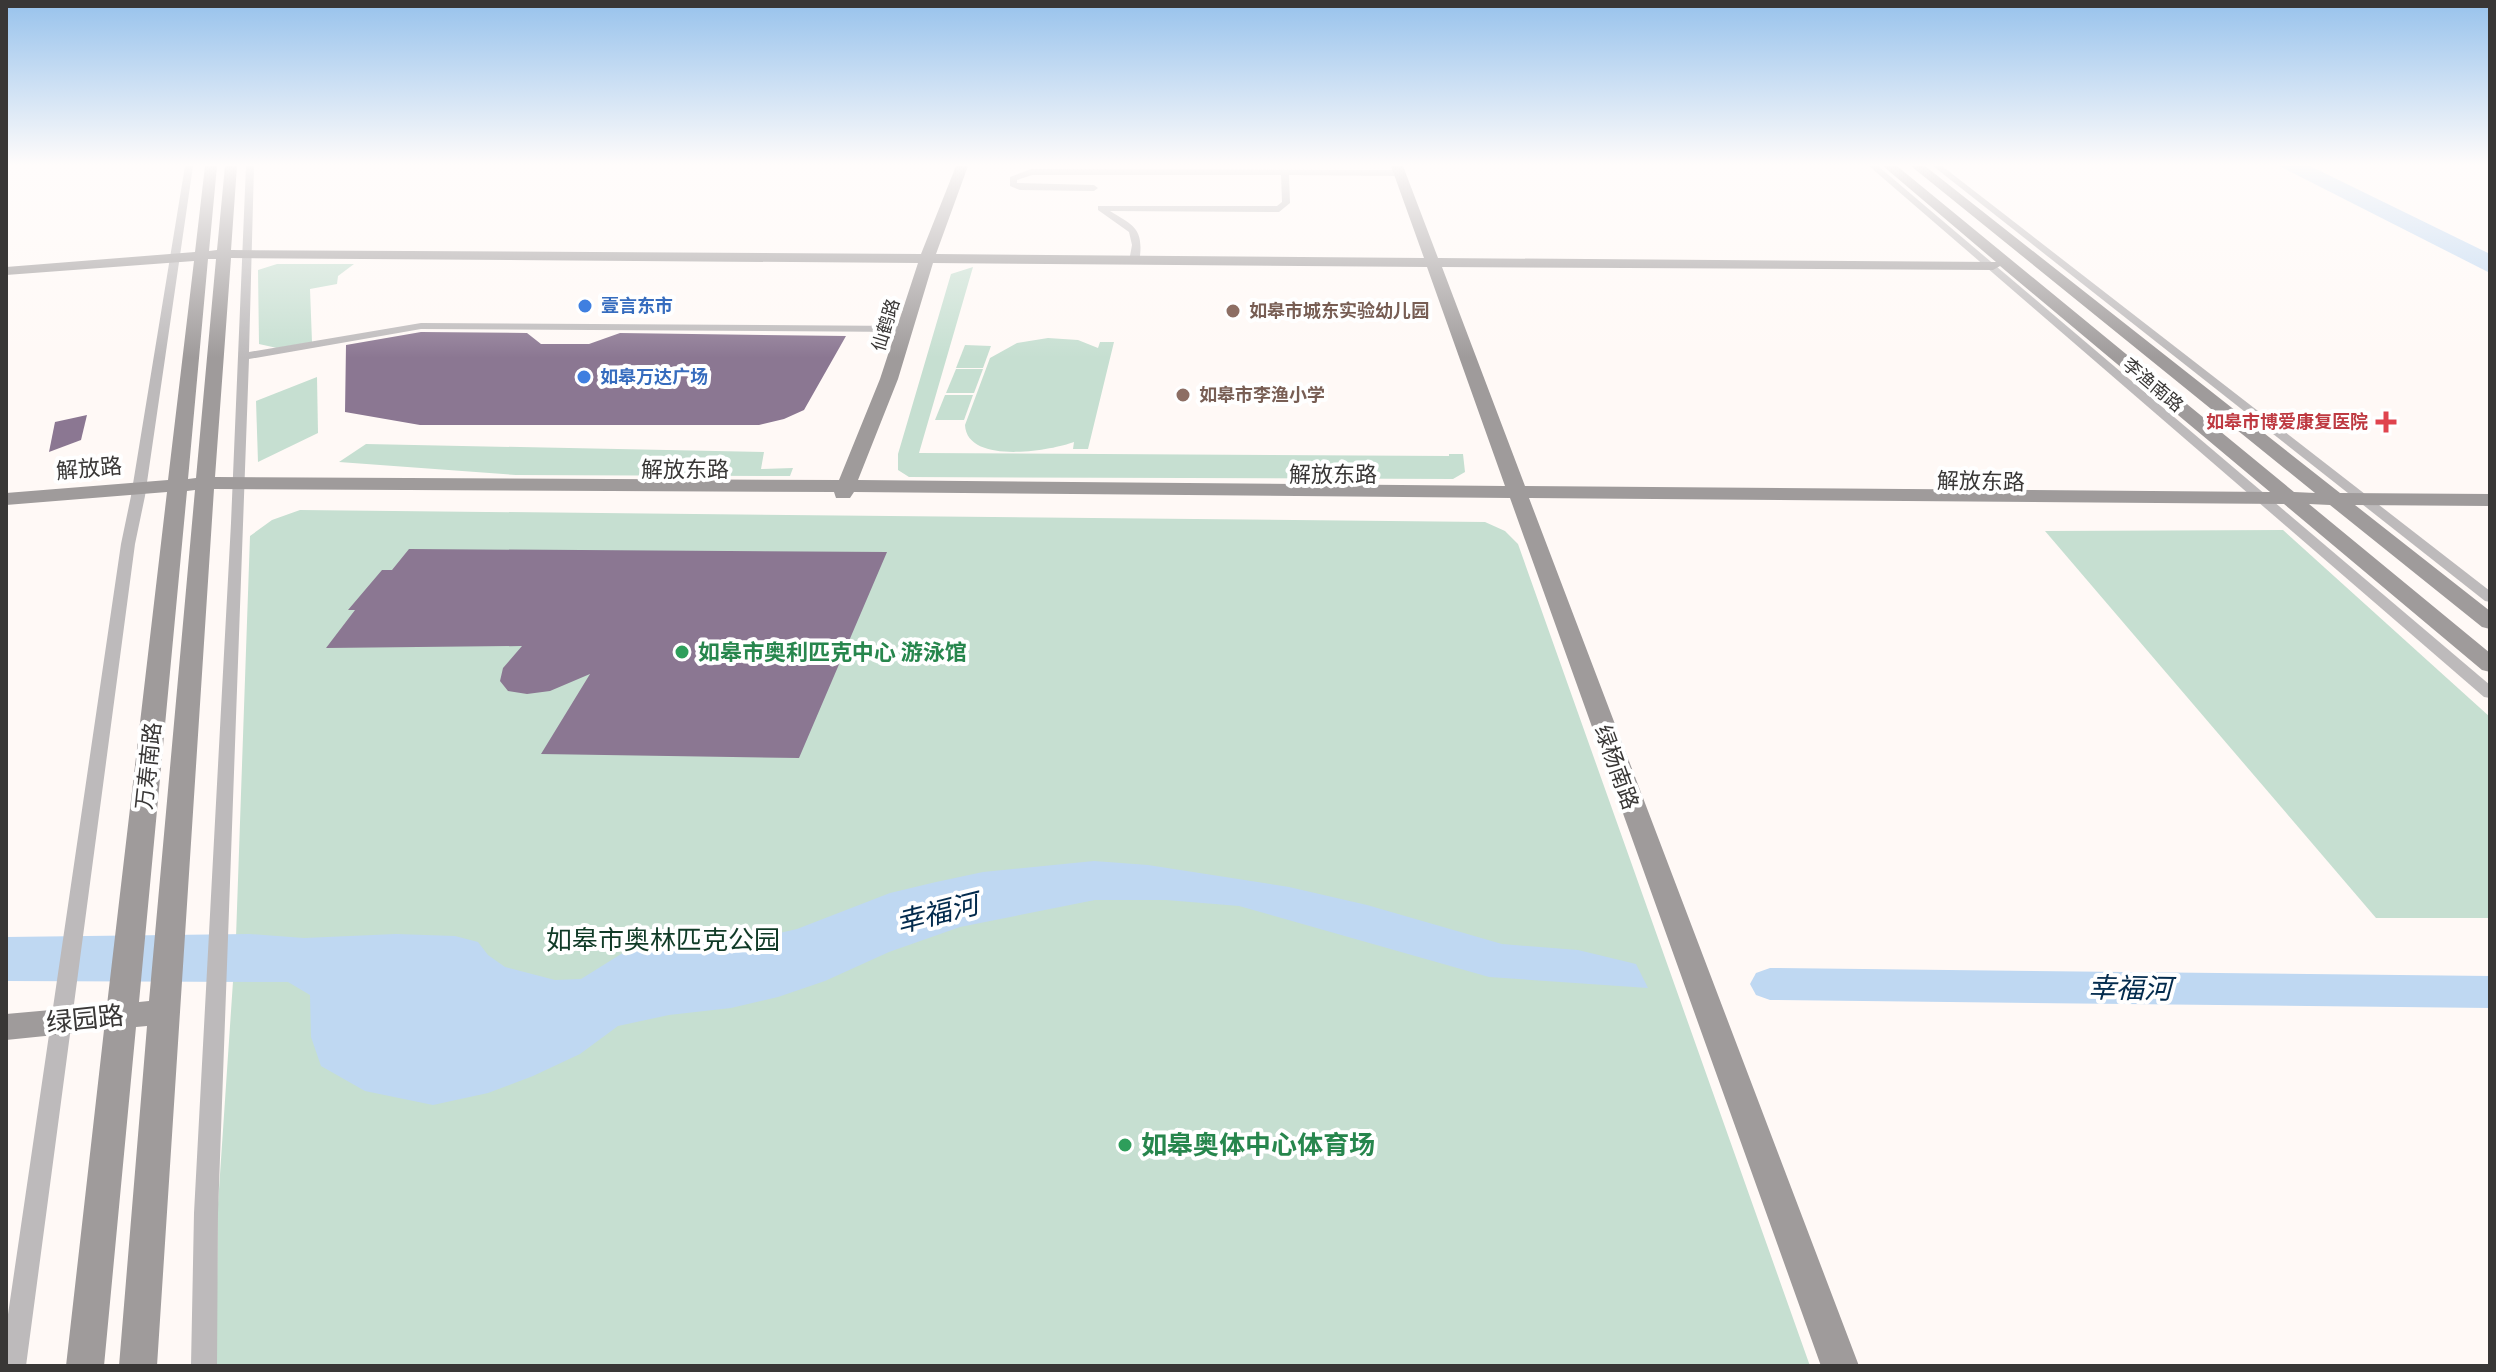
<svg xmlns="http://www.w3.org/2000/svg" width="2496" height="1372" viewBox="0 0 2496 1372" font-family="'Exo 2','Noto Sans SC',sans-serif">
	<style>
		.green { fill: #c6dfd1 }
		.water { fill: #bfd8f2 }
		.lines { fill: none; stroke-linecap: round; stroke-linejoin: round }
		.river { fill: #bfd8f2; fill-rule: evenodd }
		.building { fill: #8b7792 }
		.street { fill: #bdbabb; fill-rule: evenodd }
		.secondary { fill: #9f9b9b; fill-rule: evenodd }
		.shop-dot { fill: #3f7fe0; stroke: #fff; stroke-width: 3 }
		.education-dot { fill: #8d6e63; stroke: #fff; stroke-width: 3 }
		.health-dot { fill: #e0444e; stroke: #fff; stroke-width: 3 }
		.leisure-dot { fill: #2e9e5b; stroke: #fff; stroke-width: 3 }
		.labels { text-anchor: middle; stroke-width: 8; stroke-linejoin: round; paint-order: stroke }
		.far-shop-label { font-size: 18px; font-weight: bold; fill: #366cbe; stroke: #fff; text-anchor: start }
		.far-education-label { font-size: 18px; font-weight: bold; fill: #785e54; stroke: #fff; text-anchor: start }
		.far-street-label { font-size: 18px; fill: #393736; stroke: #fff }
		.far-health-label { font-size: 18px; font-weight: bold; fill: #be3a42; stroke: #fff; text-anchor: end }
		.street-label { font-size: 22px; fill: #393736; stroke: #fff }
		.leisure-label { font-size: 22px; font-weight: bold; fill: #27864d; stroke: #fff; text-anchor: start }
		.near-park-label { font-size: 26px; fill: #103b27; stroke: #fff }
		.near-street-label { font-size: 26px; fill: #393736; stroke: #fff }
		.near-leisure-label { font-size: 26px; font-weight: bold; fill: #27864d; stroke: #fff; text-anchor: start }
		.near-water-label { font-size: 28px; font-style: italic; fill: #032b4d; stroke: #fff }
	</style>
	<rect width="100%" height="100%" fill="#fff9f6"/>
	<g class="green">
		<path d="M277,264H354L338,276L337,284L310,289L312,342L277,348L259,344L258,270Z"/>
		<path d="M973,267L919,453L1449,456V454H1463L1465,472L1453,479L909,477L898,470V454L951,274Z"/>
		<path d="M1048,338L1078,340L1098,348L1100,342H1114L1088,449H1073L1074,442C1050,451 967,465 965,425L990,358L1017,343Z"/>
		<path d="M965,345L991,346L983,368H956Z"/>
		<path d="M956,369H983L974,393H946Z"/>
		<path d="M317,377L318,433L258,462L256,401Z"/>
		<path d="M945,395H973L964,420H935Z"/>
		<path d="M366,444L764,452L761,469L793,468L790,476L516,475L339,462Z"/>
		<path d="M300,510L1485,522L1505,531L1518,544L1810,1366H216L218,1204L236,937L250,536L272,520Z"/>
		<path d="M2283,530L2490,717V918H2376L2045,531Z"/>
	</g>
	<g class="water">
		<path d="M2279,166H2310L2490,254V273Z"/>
		<path d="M1094,861L1148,865L1289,887L1367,905L1502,944L1578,950L1636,964L1648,988L1489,977L1239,906L1166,900H1095L960,927L889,952L825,981L778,997L731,1008L669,1015L618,1026L580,1054L533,1076L488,1093L433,1105L365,1091L321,1066L311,1037L310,995L288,982L6,981V937L249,934L304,938L396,934L455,936L478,942L488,955L505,967L555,980L581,979L626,951L657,938L753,939L797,929L890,893L936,882L983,872Z"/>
	</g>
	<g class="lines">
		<path class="river" d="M1770,968L2490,976V1008L1770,1000L1756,995L1750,984L1756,973Z"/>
	</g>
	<g class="building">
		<path d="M421,332L527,333L541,344H589L620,333L846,336L804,410L784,419L759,425H420L345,412L346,345Z"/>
		<path d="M87,415L81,440L49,452L55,422Z"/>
		<path d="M409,549L887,552L799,758L541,754L590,674L550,691L527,694L508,691L500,681L503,668L522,646L326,648L355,610H348L382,570H392Z"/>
	</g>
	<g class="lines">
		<g class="street">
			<path d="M185,166H193L145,496L135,544L26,1366H6V1328L121,544L131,496Z"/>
			<path d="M246,166H254L249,352L421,323L907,326L912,329L907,332L421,329L249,359L218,1213L217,1366H191L194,1213L231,523Z"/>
			<path d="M1869,166H1878L2490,685V698L2484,697Z"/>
			<path d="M1933,166H1942L2490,591V602L2485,601Z"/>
			<path d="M1031,169L1399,170L1403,173L1399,176L1289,175L1290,203L1279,212L1110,211C1132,225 1143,227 1140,256L1135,259L1130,256L1132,245L1129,232L1098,210V206H1277L1282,202L1281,175H1032L1017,180V183L1094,185L1098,188L1094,191L1020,190L1010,186V177Z"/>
		</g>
		<path class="secondary" d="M205,166H217L209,251L217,250L225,166H237L231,250L921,254L956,166H968L936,254L1424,258L1391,166H1403L1438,258L1996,262L1883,166H1897L2294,492L2315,493L1911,166H1925L2340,493L2490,494V506L2355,505L2490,611V629L2482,627L2330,505L2309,504L2490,653V672L2482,670L2284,504L1529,498L1859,1366H1821L1510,498L854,492L850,498H836L834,492L214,489L157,1366H119L147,1026L136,1027L104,1366H66L104,1030L6,1040V1014L107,1005L167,492L6,505V493L168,480L194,261L6,275V267L195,252ZM231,258L918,263L880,379L839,480L215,477ZM208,259H216L196,478L188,479ZM933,263L1427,267L1505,486L858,480L898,379ZM2000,266L2270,492L1525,486L1442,267L1993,270ZM195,490L149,1001L139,1002L187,491Z"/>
	</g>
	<linearGradient id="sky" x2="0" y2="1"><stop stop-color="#97c2ec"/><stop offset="0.46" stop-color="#fffcfb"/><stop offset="1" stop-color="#fffcfb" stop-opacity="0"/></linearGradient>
	<rect width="2496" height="358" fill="url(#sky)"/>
	<g class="shop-dot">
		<circle cx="585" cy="306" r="8"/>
		<circle cx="584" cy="377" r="8"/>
	</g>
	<g class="education-dot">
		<circle cx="1233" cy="311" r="8"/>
		<circle cx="1183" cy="395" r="8"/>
	</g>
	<path class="health-dot" d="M2382 410h8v8h8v8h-8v8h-8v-8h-8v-8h8z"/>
	<g class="leisure-dot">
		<circle cx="682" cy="652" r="8"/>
		<circle cx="1125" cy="1145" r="8"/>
	</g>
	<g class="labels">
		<g class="far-shop-label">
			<text x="601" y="312">壹言东市</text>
			<text x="600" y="383">如皋万达广场</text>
		</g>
		<g class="far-education-label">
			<text x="1249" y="317">如皋市城东实验幼儿园</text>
			<text x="1199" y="401">如皋市李渔小学</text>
		</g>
		<g class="far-street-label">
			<text transform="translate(886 325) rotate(-73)" y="6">仙鹤路</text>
			<text transform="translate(2153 385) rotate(40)" y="6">李渔南路</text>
		</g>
		<g class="far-health-label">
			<text x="2368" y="428">如皋市博爱康复医院</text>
		</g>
		<g class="street-label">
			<text transform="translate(89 468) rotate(-5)" y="8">解放路</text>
			<text x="685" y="477">解放东路</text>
			<text x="1333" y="482">解放东路</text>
			<text transform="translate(1981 481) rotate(1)" y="8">解放东路</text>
			<text transform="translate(148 766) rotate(-84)" y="8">万寿南路</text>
			<text transform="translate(1617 767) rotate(70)" y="8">绿杨南路</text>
		</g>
		<g class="leisure-label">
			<text x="698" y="660">如皋市奥利匹克中心 游泳馆</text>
		</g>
		<g class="near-park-label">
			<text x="663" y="949">如皋市奥林匹克公园</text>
		</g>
		<g class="near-street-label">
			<text transform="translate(85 1019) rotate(-6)" y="9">绿园路</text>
		</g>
		<g class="near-leisure-label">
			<text x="1141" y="1154">如皋奥体中心体育场</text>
		</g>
		<g class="near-water-label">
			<text transform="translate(937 913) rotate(-14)" y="10">幸福河</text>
			<text transform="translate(2130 988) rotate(1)" y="10">幸福河</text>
		</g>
	</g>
	<rect width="2496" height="1372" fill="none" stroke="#393736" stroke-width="16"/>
</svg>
